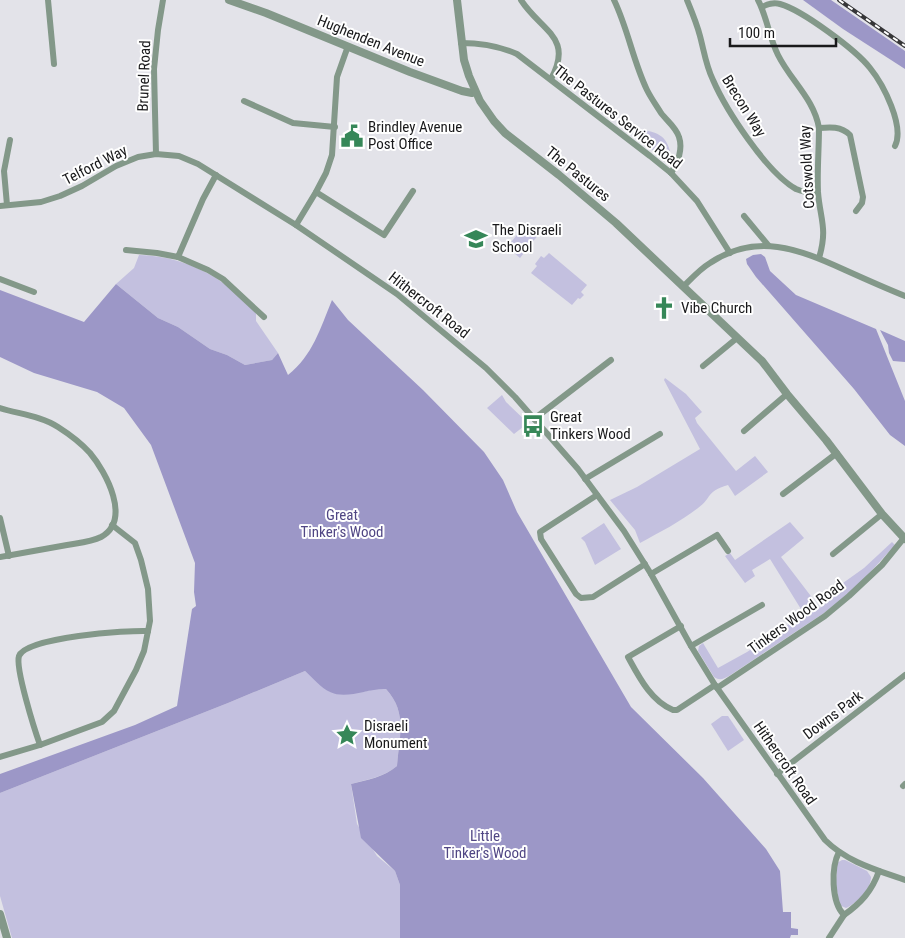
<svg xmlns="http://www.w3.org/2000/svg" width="905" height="938" viewBox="0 0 905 938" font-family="'Roboto Condensed',sans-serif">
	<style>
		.green { fill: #c3c0df }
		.forest { fill: #9c97c7 }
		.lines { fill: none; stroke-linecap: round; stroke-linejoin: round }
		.minor { stroke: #839889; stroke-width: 6 }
		.tertiary { stroke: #839889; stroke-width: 8 }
		.rail-casing { stroke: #363638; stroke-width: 4 }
		.rail { stroke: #fff; stroke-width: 2; stroke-dasharray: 5.5; stroke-linecap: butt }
		.labels { text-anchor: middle; stroke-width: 4; stroke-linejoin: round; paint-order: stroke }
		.street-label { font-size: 15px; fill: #19191b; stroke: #fff }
		.poi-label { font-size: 15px; fill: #19191b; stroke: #fff; text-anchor: start }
		.park-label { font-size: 15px; fill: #504684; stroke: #fff }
	</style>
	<rect width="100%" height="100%" fill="#e3e3e9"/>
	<g class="green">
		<path d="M637,129C653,132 665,132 670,151L664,155L658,154L633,135Z"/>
		<path d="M526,224L539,234L520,258L507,247Z"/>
		<path d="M549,253L587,285L581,292L584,295L580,299L578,298L572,305L531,273L537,266L535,264L541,256L544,258Z"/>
		<path d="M139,255C165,255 193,264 216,278C230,287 244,302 256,313V321L278,353L272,360L245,365L227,355L210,349L178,327L158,318L116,284L134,268Z"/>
		<path d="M665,378L686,394L702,412L695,418L697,423L736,471L755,456L768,472L735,496L728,485C705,492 713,497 698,508C680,522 660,532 640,543L635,530L610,500L637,487L700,449L664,380Z"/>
		<path d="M502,395L506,402L528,423L514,434L487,408Z"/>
		<path d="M790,522L804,538L781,557L820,608L843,583L864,568L892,542L895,545L853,591L824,613L729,676C723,679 720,681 714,677L698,651L699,646L703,643L718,668L747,652L804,614L770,559L752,570L755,576L745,583L725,556L730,553L735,560Z"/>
		<path d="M604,523L621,549L595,565L585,542L581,538Z"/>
		<path d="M305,671L330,692H363L374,689H386C408,713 399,737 397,766C384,777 365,780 351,784L357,824L377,856L395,871L400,885V938H12L0,896V793L228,703Z"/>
		<path d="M722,716H728L744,740L728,751L711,724Z"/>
		<path d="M842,860H845L867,871L871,877C871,889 857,903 846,908L839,905L836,884L837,863Z"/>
	</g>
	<g class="forest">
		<path d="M803,0H831L905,51V69L843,29Z"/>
		<path d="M761,254L765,257L770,271L796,295L876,329L905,401V446L890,435L854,389L756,277L747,264L746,259L753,255Z"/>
		<path d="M116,284L158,318L178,327L210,349L227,355L245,365L272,360L278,353L288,375C313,355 320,329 332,300L348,320L423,390L484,452L503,480L517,512L631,707L703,778L766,849L780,871L783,912H791V928L798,929V935H791L790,938H400V885L395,871L361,838L351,784C367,780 384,777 397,766C399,737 408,713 386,689C368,688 347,700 330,692C321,688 312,677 305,671L228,703L0,793V774L135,725L177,706L192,609L196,606L194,592L195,563L151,445L124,408L97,392L34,373L0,357V290L84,322Z"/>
		<path d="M880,330L905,341V362L893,361L889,353L888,345Z"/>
	</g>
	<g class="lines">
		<g class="minor">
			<path d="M48,0L54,64"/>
			<path d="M521,0C541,31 574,37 551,79"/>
			<path d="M614,0C628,29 633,61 647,90C651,98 656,105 661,113C667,121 676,127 679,137C683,149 678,163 671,173"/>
			<path d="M687,0C692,12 697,24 700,36C704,51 706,66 713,80C726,110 767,173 796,189C803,192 810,193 818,193"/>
			<path d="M758,0C767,17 769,37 778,55C791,81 814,99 819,128C819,149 817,171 818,192C820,219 828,228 819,258"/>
			<path d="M762,7C768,4 773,2 780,4C802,10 856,50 870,68C883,84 905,126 895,146"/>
			<path d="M461,43C482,43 499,46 517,54L650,156L671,173L697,201L730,253"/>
			<path d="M244,101L293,123L335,127"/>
			<path d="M819,128C830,127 841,126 850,135L863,197L862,203L856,211"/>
			<path d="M156,154L154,69L158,30L163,0"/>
			<path d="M316,192L384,235L413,191"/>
			<path d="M7,205L4,171L10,140"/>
			<path d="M0,206L41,202L60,196L82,186L116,166L138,157L156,154L179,156L198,164L296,225L397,294L486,368L515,397L578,469L624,531L651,574L691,646L715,685L825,840C847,862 877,870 905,880"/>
			<path d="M744,216L768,245"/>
			<path d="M296,225L316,192L326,173L332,155L337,77L348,46"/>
			<path d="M126,250L157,253L178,257L203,199L216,175"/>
			<path d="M178,257L208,270L223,279L264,317"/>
			<path d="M0,279L34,292"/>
			<path d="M684,286C692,278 700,269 710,263C756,232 799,249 845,270C865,279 885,288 905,296"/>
			<path d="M703,366L737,338"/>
			<path d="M0,408C19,414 41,416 58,427C69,434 81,443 90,453C106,472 132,520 101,537C91,542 78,543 67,545C45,549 22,553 0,557"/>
			<path d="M534,419L611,360"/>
			<path d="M744,431L787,394"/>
			<path d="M585,479L660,434"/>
			<path d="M783,494L837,453"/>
			<path d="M597,495L540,532L541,539L576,594L581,598L593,597L645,564"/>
			<path d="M0,518L9,556"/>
			<path d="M833,554L882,514"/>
			<path d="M651,574L717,535L728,551"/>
			<path d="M681,626L628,657C639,677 651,701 673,710H677L715,685"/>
			<path d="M691,646L762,605"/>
			<path d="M717,688L825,616L849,596L882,565L904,538"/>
			<path d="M40,745C35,731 15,668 19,656C26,637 128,630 148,631"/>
			<path d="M0,757L40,745L102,722L114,711L136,670L144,651L150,621L148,589L141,560L135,543L112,525"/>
			<path d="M777,774L905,675"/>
			<path d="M903,786L905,784"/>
			<path d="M839,852C831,867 831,902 844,915C861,903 872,891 879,871"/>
			<path d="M829,938L844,915"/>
		</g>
		<g class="tertiary">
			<path d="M229,0L266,13L410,72L462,91L472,93L475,92"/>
			<path d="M457,0L464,60L469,76L480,101L494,121L505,133L559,175L616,223L762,361L787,394L826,440L882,514L905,539"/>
			<path d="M0,914L7,938"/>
		</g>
		<defs>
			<path id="rail" d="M839,0L905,46"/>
		</defs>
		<use href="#rail" class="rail-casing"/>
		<use href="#rail" class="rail"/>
	</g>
	<defs>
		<symbol id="civic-bare" viewBox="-9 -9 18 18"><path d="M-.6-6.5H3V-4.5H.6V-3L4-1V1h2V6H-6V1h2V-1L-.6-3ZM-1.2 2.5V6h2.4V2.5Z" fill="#368758" stroke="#fff" stroke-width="2.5" paint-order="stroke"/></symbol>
		<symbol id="school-bare" viewBox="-9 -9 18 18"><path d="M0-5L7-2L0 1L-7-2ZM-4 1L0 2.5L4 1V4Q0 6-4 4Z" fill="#368758" stroke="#fff" stroke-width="2.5" paint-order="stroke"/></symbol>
		<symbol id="church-bare" viewBox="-9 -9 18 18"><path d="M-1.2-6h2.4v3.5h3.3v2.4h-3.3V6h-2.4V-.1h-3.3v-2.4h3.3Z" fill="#368758" stroke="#fff" stroke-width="2.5" paint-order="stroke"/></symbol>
		<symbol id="bus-bare" viewBox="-9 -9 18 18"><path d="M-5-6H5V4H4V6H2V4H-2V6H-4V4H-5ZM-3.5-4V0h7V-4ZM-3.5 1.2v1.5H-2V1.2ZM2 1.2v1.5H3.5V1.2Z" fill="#368758" stroke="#fff" stroke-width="2.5" paint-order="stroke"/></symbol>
		<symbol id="sight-bare" viewBox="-9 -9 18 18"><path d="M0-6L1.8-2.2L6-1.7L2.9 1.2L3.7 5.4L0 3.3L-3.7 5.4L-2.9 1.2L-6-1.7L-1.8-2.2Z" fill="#368758" stroke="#fff" stroke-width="2.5" paint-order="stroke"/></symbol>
	</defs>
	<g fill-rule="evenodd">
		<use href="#civic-bare" x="336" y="120" width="32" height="32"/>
		<use href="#school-bare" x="460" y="223" width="32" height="32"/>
		<use href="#church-bare" x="648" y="292" width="32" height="32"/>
		<use href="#bus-bare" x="517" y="410" width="32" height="32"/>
		<use href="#sight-bare" x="331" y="719" width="32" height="32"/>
	</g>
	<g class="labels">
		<g class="street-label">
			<text transform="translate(371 41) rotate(22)" y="5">Hughenden Avenue</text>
			<text transform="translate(144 76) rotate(-88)" y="5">Brunel Road</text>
			<text transform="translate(744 106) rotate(58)" y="5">Brecon Way</text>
			<text transform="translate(618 117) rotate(38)" y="5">The Pastures Service Road</text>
			<text transform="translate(95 165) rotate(-27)" y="5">Telford Way</text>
			<text transform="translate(807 167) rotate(-93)" y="5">Cotswold Way</text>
			<text transform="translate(578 174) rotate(39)" y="5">The Pastures</text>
			<text transform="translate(429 305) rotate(38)" y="5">Hithercroft Road</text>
			<text transform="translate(796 617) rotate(-36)" y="5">Tinkers Wood Road</text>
			<text transform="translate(833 715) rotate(-37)" y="5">Downs Park</text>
			<text transform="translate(785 763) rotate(55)" y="5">Hithercroft Road</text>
		</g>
		<g class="poi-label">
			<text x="368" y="132">Brindley Avenue<tspan x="368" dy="17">Post Office</tspan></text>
			<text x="492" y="235">The Disraeli<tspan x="492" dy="17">School</tspan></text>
			<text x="681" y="313">Vibe Church</text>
			<text x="550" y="422">Great<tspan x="550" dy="17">Tinkers Wood</tspan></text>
			<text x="364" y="731">Disraeli<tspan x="364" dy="17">Monument</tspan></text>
		</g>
		<g class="park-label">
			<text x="342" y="520">Great<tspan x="342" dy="17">Tinker's Wood</tspan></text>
			<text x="485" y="841">Little<tspan x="485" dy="17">Tinker's Wood</tspan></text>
		</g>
	</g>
	<path d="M730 38v8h106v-8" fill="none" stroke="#19191b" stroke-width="2.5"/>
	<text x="738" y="38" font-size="15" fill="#19191b" stroke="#ffffff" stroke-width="4" paint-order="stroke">100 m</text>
</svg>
